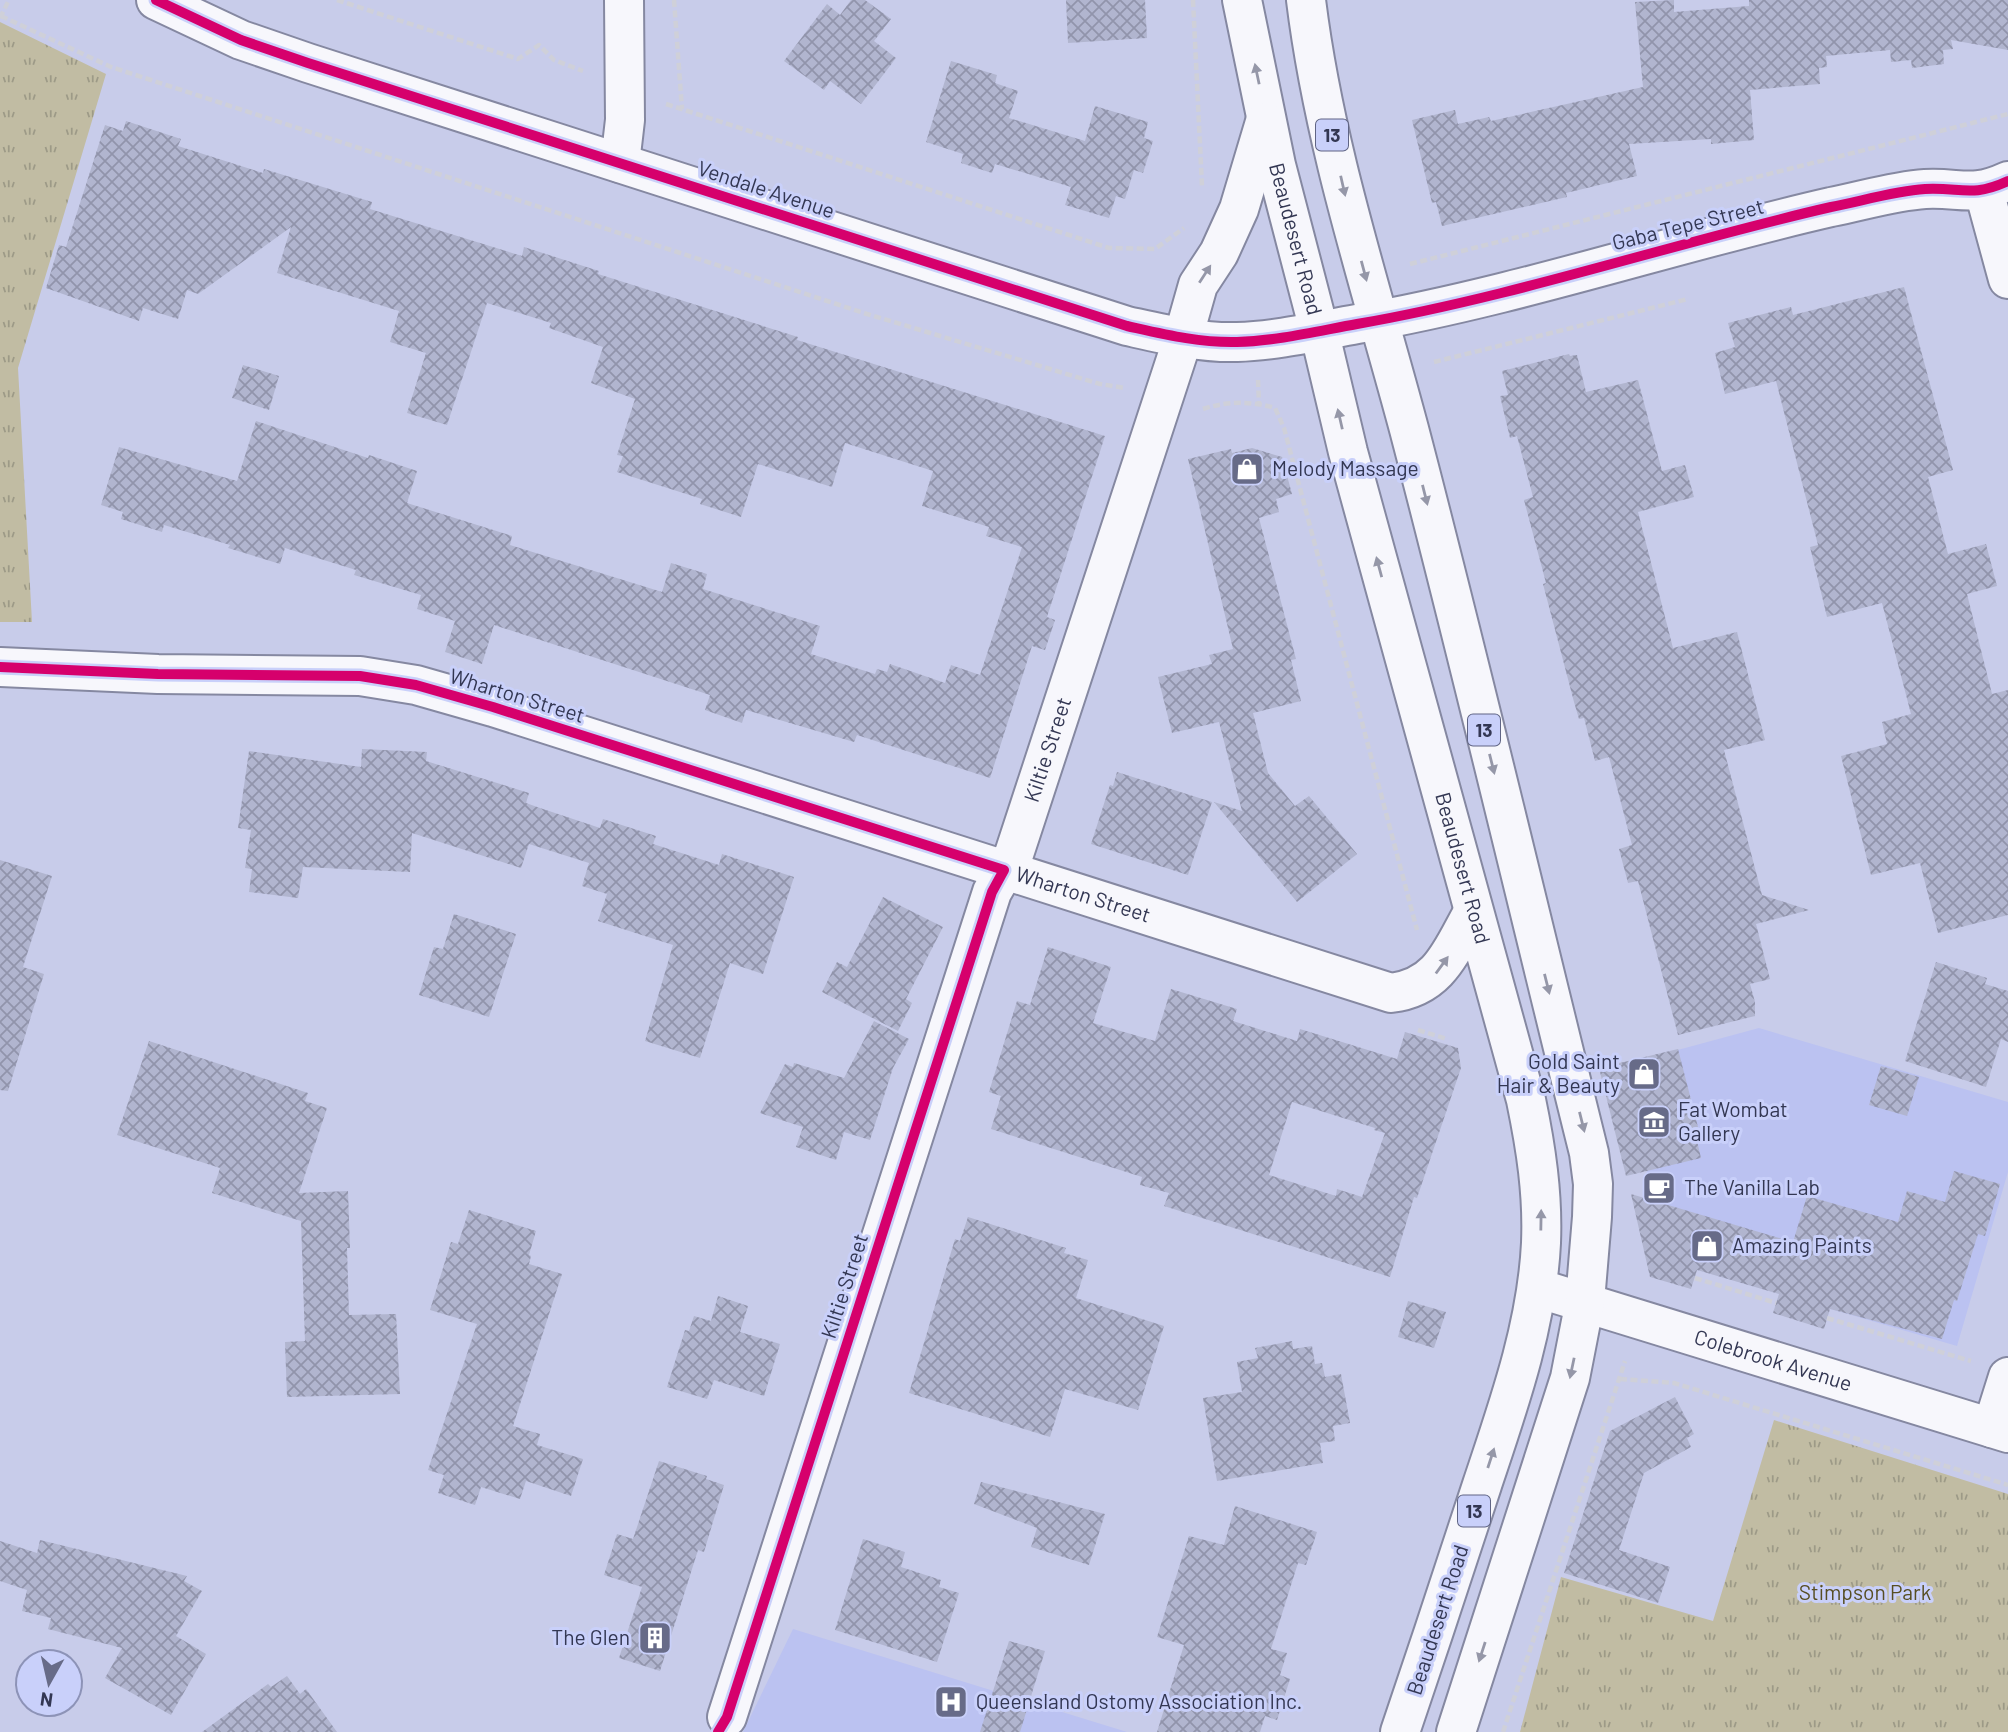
<svg xmlns="http://www.w3.org/2000/svg" width="2008" height="1732" viewBox="0 0 2008 1732" font-family="Barlow,sans-serif">
	<style>
		.built { fill: #bbc2f1 }
		.park { fill: url(#park-tufts) }
		.building { fill: url(#building-cross-hatch); fill-rule: evenodd }
		.lines { fill: none; stroke-linecap: round; stroke-linejoin: round }
		.minor-casing { stroke: #8588a1; stroke-width: 42 }
		.highway-casing { stroke: #8588a1; stroke-width: 42 }
		.path { stroke: #cfd0d9; stroke-width: 4.5; stroke-dasharray: 7 3.5; stroke-linecap: butt }
		.minor { stroke: #f7f7fc; stroke-width: 38 }
		.highway { stroke: #f7f7fc; stroke-width: 38 }
		.cycleway-casing { stroke: #c9d0fa; stroke-width: 15 }
		.cycleway { stroke: #d6006c; stroke-width: 10 }
		.oneway { fill: #9597a8 }
		.labels { text-anchor: middle; stroke-width: 6; stroke-linejoin: round; paint-order: stroke }
		.shield { fill: #c9d0fa; stroke: #606585; stroke-width: 2 }
		.shield-label { font-size: 19px; font-weight: bold; fill: #333753 }
		.street-label { font-size: 21px; fill: #333753; stroke: #c9d0fa }
		.poi-label { font-size: 21px; fill: #333753; stroke: #c9d0fa; text-anchor: start }
		.park-label { font-size: 21px; fill: #574e22; stroke: #c9d0fa }
	</style>
	<defs>
		<pattern id="park-tufts" width="24" height="20" patternUnits="userSpaceOnUse" patternTransform="scale(1.75)"><rect width="24" height="20" fill="#c1bca3"/><path d="M3 7l-1-3M5 7V3M7 7l1-3M15 17l-1-3M17 17v-4M19 17l1-3" fill="none" stroke="#9d9a87"/></pattern>
		<pattern id="building-cross-hatch" width="8" height="8" patternUnits="userSpaceOnUse" patternTransform="scale(1.75)"><rect width="8" height="8" fill="#b1b5cf"/><path d="M0 0l8 8M0 8l8-8" fill="none" stroke="#9194ab"/></pattern>
	</defs>
	<rect width="100%" height="100%" fill="#c8ccea"/>
	<g class="built">
		<path d="M1759,1028L2008,1102V1172L1957,1346L1671,1262L1647,1171L1674,1051Z"/>
		<path d="M793,1629L1127,1732H743Z"/>
	</g>
	<g class="park">
		<path d="M0,22L106,74L18,368L32,622H0Z"/>
		<path d="M1774,1420L2008,1494V1732H1520L1561,1577L1713,1621Z"/>
	</g>
	<g class="building">
		<path d="M851,0H865L891,19L874,41L896,58L861,104L830,81L824,90L784,61L827,4L840,15Z"/>
		<path d="M1066,0H1145L1147,38L1068,43Z"/>
		<path d="M1674,0V12L1749,6V0H2008V50L1951,40L1953,49L1943,50L1944,64L1912,68L1911,60L1891,62L1890,50L1826,56L1827,67L1819,68L1820,84L1750,90L1754,140L1711,144V139L1629,144L1637,176L1566,193L1567,197L1442,226L1436,202L1432,203L1412,120L1455,110L1458,124L1489,117L1491,121L1643,87L1635,2Z"/>
		<path d="M951,61L997,75L995,83L1018,91L1009,118L1085,141L1095,106L1148,122L1144,138L1153,141L1143,173L1134,170L1125,199L1116,196L1109,218L1065,205L1071,187L995,164L992,173L961,163L963,154L926,142Z"/>
		<path d="M126,121L181,139L178,146L263,173L264,169L372,202L370,209L522,256L524,247L599,271L598,274L798,337L797,340L1105,436L1047,617L1055,620L1045,650L1032,646L990,778L857,735L854,742L746,710L742,723L705,710L710,695L494,625L482,664L445,652L455,621L417,609L421,595L354,575L356,570L285,548L280,564L228,548L230,545L164,525L162,532L121,519L123,512L101,505L119,447L237,481L256,421L368,458L369,455L417,471L407,503L512,536L510,545L662,592L671,563L707,574L703,589L820,626L811,654L875,674L877,669L887,672L890,664L945,683L951,665L980,675L1022,547L986,536L989,527L922,506L933,471L845,443L832,487L758,464L741,517L700,504L702,499L617,472L623,456L617,455L635,399L591,383L603,347L549,328L551,323L487,303L447,425L407,413L426,353L390,342L399,311L277,273L291,227L198,294L187,290L178,319L143,308L139,321L46,288L59,245L66,247L105,125L123,131Z"/>
		<path d="M1904,287L1953,470L1928,477L1948,554L1986,544L1997,586L1967,594L1992,694L2008,690V915L1938,933L1920,863L1871,875L1841,756L1887,744L1882,722L1911,714L1882,603L1827,617L1810,547L1818,545L1776,381L1725,394L1715,353L1735,347L1728,323L1791,307L1793,315Z"/>
		<path d="M1569,354L1570,356L1577,355L1586,392L1638,380L1662,471L1685,465L1694,497L1638,512L1673,648L1737,632L1765,740L1724,750L1762,895L1809,910L1756,924L1770,979L1750,984L1755,1002V1016L1678,1035L1638,881L1628,883L1619,849L1632,845L1609,757L1595,761L1584,718L1579,719L1574,702L1543,584L1546,583L1524,500L1533,497L1517,436L1510,438L1500,396L1508,395L1502,371Z"/>
		<path d="M243,365L279,376L269,410L232,398Z"/>
		<path d="M1252,448L1282,457L1292,494L1276,499L1279,512L1259,518L1296,659L1291,660L1301,701L1253,713L1268,773L1295,806L1309,796L1357,854L1297,902L1214,802L1242,811L1219,722L1172,733L1158,677L1212,664L1209,655L1233,649L1188,459L1231,449L1232,453Z"/>
		<path d="M362,749L427,752L426,761L529,793L526,803L540,808L600,828L603,819L656,836L653,844L719,865L722,854L794,877L763,974L730,963L700,1058L645,1041L673,945L598,921L607,894L582,886L589,863L529,844L521,868L412,833L410,872L303,867L298,898L249,892L252,869L245,868L251,830L238,828L249,751L361,767Z"/>
		<path d="M1117,772L1212,802L1188,875L1091,844L1110,785L1113,786Z"/>
		<path d="M0,860L52,876L23,967L44,974L8,1091L0,1090Z"/>
		<path d="M883,897L943,927L906,999L912,1003L898,1031L822,992L837,962L847,967Z"/>
		<path d="M454,914L516,934L489,1017L419,995L434,947L443,949Z"/>
		<path d="M1048,947L1111,967L1093,1023L1155,1041L1171,989L1237,1009L1233,1021L1297,1041L1300,1029L1397,1059L1405,1032L1458,1048L1461,1068L1417,1198L1414,1197L1390,1277L1164,1206L1169,1193L1140,1185L1142,1177L991,1129L1001,1096L989,1092L1017,1001L1030,1005ZM1292,1102L1375,1128L1374,1130L1385,1133L1362,1197L1337,1189L1336,1196L1269,1175Z"/>
		<path d="M1936,962L1987,978L1985,984L2008,991V1042L2001,1039L1986,1087L1905,1061Z"/>
		<path d="M874,1021L909,1039L893,1068L870,1140L844,1132L836,1160L796,1147L803,1127L760,1113L785,1064L793,1067L794,1063L844,1078Z"/>
		<path d="M149,1041L308,1093L305,1101L327,1108L299,1193L348,1191L350,1248H347L349,1315L396,1314L400,1394L287,1397L285,1342L305,1341L301,1221L212,1193L220,1168L117,1135Z"/>
		<path d="M1678,1049L1698,1127L1694,1128L1701,1158L1626,1176L1599,1068Z"/>
		<path d="M1881,1066L1919,1077L1907,1116L1869,1105Z"/>
		<path d="M1954,1171L2000,1184L1985,1236L1978,1234L1957,1301L1954,1300L1942,1339L1830,1309L1824,1329L1773,1313L1779,1294L1697,1270L1691,1289L1650,1277L1631,1194L1793,1242L1807,1196L1898,1222L1907,1191L1945,1202Z"/>
		<path d="M469,1210L536,1231L529,1255L531,1256L529,1264L562,1274L513,1426L540,1434L537,1445L583,1459L571,1496L526,1481L520,1499L481,1487L475,1505L438,1493L444,1475L428,1470L477,1324L430,1310L451,1242L458,1244Z"/>
		<path d="M968,1217L1066,1248L1064,1253L1088,1260L1076,1298L1164,1326L1138,1410L1065,1389L1050,1437L909,1393L955,1239L960,1241Z"/>
		<path d="M718,1296L748,1306L740,1332L780,1344L764,1396L714,1380L707,1399L667,1387L685,1330L689,1331L694,1316L711,1321Z"/>
		<path d="M1408,1301L1446,1312L1434,1348L1398,1337Z"/>
		<path d="M1292,1341L1293,1349L1312,1346L1315,1364L1322,1363L1325,1377L1341,1374L1350,1423L1333,1426L1335,1441L1320,1443L1323,1463L1217,1481L1203,1398L1242,1392L1237,1362L1258,1358L1255,1348Z"/>
		<path d="M1675,1397L1694,1434L1687,1438L1691,1447L1644,1473L1619,1550L1670,1567L1658,1603L1564,1573L1610,1431Z"/>
		<path d="M659,1461L707,1476L706,1479L724,1485L704,1552L698,1550L660,1671L619,1658L642,1587L604,1575L617,1534L633,1539Z"/>
		<path d="M981,1482L1105,1514L1089,1565L1031,1547L1037,1528L974,1504Z"/>
		<path d="M1235,1506L1317,1532L1306,1565L1298,1563L1271,1649L1287,1653L1280,1675L1290,1679L1277,1720L1265,1716L1260,1732H1157L1184,1645L1157,1637L1189,1536L1224,1545Z"/>
		<path d="M863,1539L905,1552L901,1567L941,1580L939,1587L959,1593L937,1662L835,1630Z"/>
		<path d="M40,1540L187,1576L184,1581L202,1591L176,1636L206,1654L171,1715L105,1678L122,1648L48,1629L51,1618L22,1611L27,1590L0,1581V1541L37,1553Z"/>
		<path d="M1009,1641L1045,1651L1020,1732H980Z"/>
		<path d="M287,1676L300,1694L306,1689L337,1732H202L268,1684L271,1687Z"/>
	</g>
	<g class="lines">
		<defs>
			<g id="minor">
				<path d="M156,0L241,40L308,63L1127,326C1163,334 1199,343 1237,342C1277,341 1318,331 1357,324C1518,296 1673,243 1831,207C1862,201 1894,191 1925,189C1961,187 1971,198 2008,181"/>
				<path d="M620,163L625,120L624,0"/>
				<path d="M1984,191L2008,279"/>
				<path id="s1" d="M0,667L158,674L360,676L416,685L493,707L1391,993C1440,987 1451,951 1473,912"/>
				<path id="s2" d="M1537,1288L2008,1433"/>
				<path d="M1992,1428L2008,1377"/>
				<path id="s3" d="M727,1717L992,892L1014,854L1183,338"/>
			</g>
			<g id="highway">
				<path id="s4" d="M1242,0L1276,165L1319,330L1348,452L1526,1100C1536,1148 1543,1194 1541,1243C1537,1326 1508,1407 1482,1485C1455,1567 1428,1650 1400,1732"/>
				<path d="M1306,0C1324,146 1371,287 1409,429C1472,669 1529,912 1589,1153L1593,1184L1592,1217L1585,1301L1570,1378L1456,1732"/>
				<path d="M1183,338L1198,285L1219,253L1239,209L1265,122"/>
			</g>
		</defs>
		<use href="#minor" class="minor-casing"/>
		<use href="#highway" class="highway-casing"/>
		<g class="path">
			<path d="M337,0L518,59L539,45L554,60L583,71"/>
			<path d="M674,0L682,109"/>
			<path d="M1193,0L1202,186"/>
			<path d="M1,16L111,67L867,314L1100,384L1125,388"/>
			<path d="M0,18L9,0"/>
			<path d="M666,104L1109,248L1155,249L1184,228"/>
			<path d="M1410,264L2008,114"/>
			<path d="M1434,362L1688,299"/>
			<path d="M1258,380L1259,404"/>
			<path d="M1203,409C1227,401 1251,401 1275,408L1284,428L1417,930"/>
			<path d="M1418,1030L1447,1039"/>
			<path d="M1695,1278L1776,1303"/>
			<path d="M1827,1318L1971,1361"/>
			<path d="M1620,1379L1674,1383L2008,1485"/>
			<path d="M1503,1732L1625,1361"/>
		</g>
		<use href="#minor" class="minor"/>
		<use href="#highway" class="highway"/>
		<defs>
			<g id="cycleway">
				<path d="M156,0L241,40L308,63L1127,326C1163,334 1199,343 1237,342C1277,341 1318,331 1357,324C1518,296 1673,243 1831,207C1862,201 1894,191 1925,189C1961,187 1971,198 2008,181"/>
				<path d="M0,667L158,674L360,676L416,685L493,707L1004,870L992,892L727,1717L718,1732"/>
			</g>
		</defs>
		<use href="#cycleway" class="cycleway-casing"/>
		<use href="#cycleway" class="cycleway"/>
	</g>
	<defs><path id="oneway-solid" d="M-6-.8H1V-3.2L6.5 0L1 3.2V.8H-6Z" transform="scale(1.75)"/></defs>
	<g class="oneway">
		<use href="#oneway-solid" transform="translate(1257 74) rotate(-102)"/>
		<use href="#oneway-solid" transform="translate(1343 186) rotate(77)"/>
		<use href="#oneway-solid" transform="translate(1364 271) rotate(75)"/>
		<use href="#oneway-solid" transform="translate(1205 274) rotate(-57)"/>
		<use href="#oneway-solid" transform="translate(1340 419) rotate(-103)"/>
		<use href="#oneway-solid" transform="translate(1425 495) rotate(76)"/>
		<use href="#oneway-solid" transform="translate(1379 567) rotate(-105)"/>
		<use href="#oneway-solid" transform="translate(1492 764) rotate(76)"/>
		<use href="#oneway-solid" transform="translate(1442 965) rotate(-54)"/>
		<use href="#oneway-solid" transform="translate(1547 984) rotate(76)"/>
		<use href="#oneway-solid" transform="translate(1582 1122) rotate(76)"/>
		<use href="#oneway-solid" transform="translate(1541 1220) rotate(-89)"/>
		<use href="#oneway-solid" transform="translate(1572 1368) rotate(102)"/>
		<use href="#oneway-solid" transform="translate(1491 1458) rotate(-72)"/>
		<use href="#oneway-solid" transform="translate(1482 1652) rotate(108)"/>
	</g>
	<defs>
		<symbol id="shop-square" viewBox="-11 -11 22 22"><rect x="-9" y="-9" width="18" height="18" rx="4" fill="#676b88" stroke="#c9d0fa"/><path d="M-5-2.5h2.3a2.7 3.5 0 0 1 5.4 0H5L5.5 6h-11ZM-1.5-2.5h3a1.5 2.3 0 0 0-3 0Z" fill="#fff"/></symbol>
		<symbol id="museum-square" viewBox="-11 -11 22 22"><rect x="-9" y="-9" width="18" height="18" rx="4" fill="#676b88" stroke="#c9d0fa"/><path d="M0-6L6-3V-2H-6V-3ZM-5-1h2V3h-2ZM-1-1h2V3h-2ZM3-1h2V3H3ZM-6 4H6V6H-6Z" fill="#fff"/></symbol>
		<symbol id="cafe-square" viewBox="-11 -11 22 22"><rect x="-9" y="-9" width="18" height="18" rx="4" fill="#676b88" stroke="#c9d0fa"/><path d="M-5.5-4.5H6V0H3Q3 3.5 0 3.5H-2.5Q-5.5 3.5-5.5 0ZM3-3.2v2h1.7v-2ZM-6 4.5H4V6H-6Z" fill="#fff"/></symbol>
		<symbol id="building-square" viewBox="-11 -11 22 22"><rect x="-9" y="-9" width="18" height="18" rx="4" fill="#676b88" stroke="#c9d0fa"/><path d="M-4-6H4V6H1V3H-1V6H-4ZM-2.5-4.3h1.7v1.8h-1.7ZM.8-4.3h1.7v1.8H.8ZM-2.5-1h1.7V.8h-1.7ZM.8-1h1.7V.8H.8Z" fill="#fff"/></symbol>
		<symbol id="hospital-square" viewBox="-11 -11 22 22"><rect x="-9" y="-9" width="18" height="18" rx="4" fill="#676b88" stroke="#c9d0fa"/><path d="M-5-5h3v3.5h4V-5h3V5h-3V1.5h-4V5h-3Z" fill="#fff"/></symbol>
	</defs>
	<g fill-rule="evenodd">
		<use href="#shop-square" x="1228" y="450" width="38" height="38"/>
		<use href="#shop-square" x="1625" y="1055" width="38" height="38"/>
		<use href="#museum-square" x="1635" y="1103" width="38" height="38"/>
		<use href="#cafe-square" x="1640" y="1169" width="38" height="38"/>
		<use href="#shop-square" x="1688" y="1227" width="38" height="38"/>
		<use href="#building-square" x="636" y="1619" width="38" height="38"/>
		<use href="#hospital-square" x="932" y="1683" width="38" height="38"/>
	</g>
	<g class="labels">
		<g class="shield">
			<rect x="1316" y="119.5" width="32" height="31" rx="5"/>
			<rect x="1468" y="714.5" width="32" height="31" rx="5"/>
			<rect x="1458" y="1495.5" width="32" height="31" rx="5"/>
		</g>
		<g class="shield-label">
			<text x="1332" y="142">13</text>
			<text x="1484" y="737">13</text>
			<text x="1474" y="1518">13</text>
		</g>
		<g class="street-label">
			<text transform="translate(766 190) rotate(18)" y="7">Vendale Avenue</text>
			<text transform="translate(1688 225) rotate(-14)" y="7">Gaba Tepe Street</text>
			<text dy="7" stroke="none"><textPath href="#s4" startOffset="245">Beaudesert Road</textPath></text>
			<text transform="translate(517 696) rotate(17)" y="7">Wharton Street</text>
			<text dy="7" stroke="none"><textPath href="#s3" startOffset="1020">Kiltie Street</textPath></text>
			<text dy="7" stroke="none"><textPath href="#s4" startOffset="896">Beaudesert Road</textPath></text>
			<text dy="7" stroke="none"><textPath href="#s1" startOffset="1116">Wharton Street</textPath></text>
			<text transform="translate(845 1286) rotate(-72)" y="7">Kiltie Street</text>
			<text dy="7" stroke="none"><textPath href="#s2" startOffset="247">Colebrook Avenue</textPath></text>
			<text transform="translate(1438 1620) rotate(-72)" y="7">Beaudesert Road</text>
		</g>
		<g class="poi-label">
			<text x="1272" y="476">Melody Massage</text>
			<text x="1620" y="1069" text-anchor="end">Gold Saint<tspan x="1620" dy="24">Hair &amp; Beauty</tspan></text>
			<text x="1678" y="1117">Fat Wombat<tspan x="1678" dy="24">Gallery</tspan></text>
			<text x="1684" y="1195">The Vanilla Lab</text>
			<text x="1732" y="1253">Amazing Paints</text>
			<text x="630" y="1645" text-anchor="end">The Glen</text>
			<text x="976" y="1709">Queensland Ostomy Association Inc.</text>
		</g>
		<g class="park-label">
			<text x="1865" y="1600">Stimpson Park</text>
		</g>
	</g>
	<g transform="translate(49 1683) rotate(188)"><circle r="33" fill="#c9d0fa" stroke="#8d93b7" stroke-width="2"/>
	<path d="M0-5L12 26L0 18L-12 26Z" fill="#676b88"/>
	<text y="-10" font-size="19" font-weight="bold" text-anchor="middle" fill="#333753">N</text>
	</g>
</svg>
